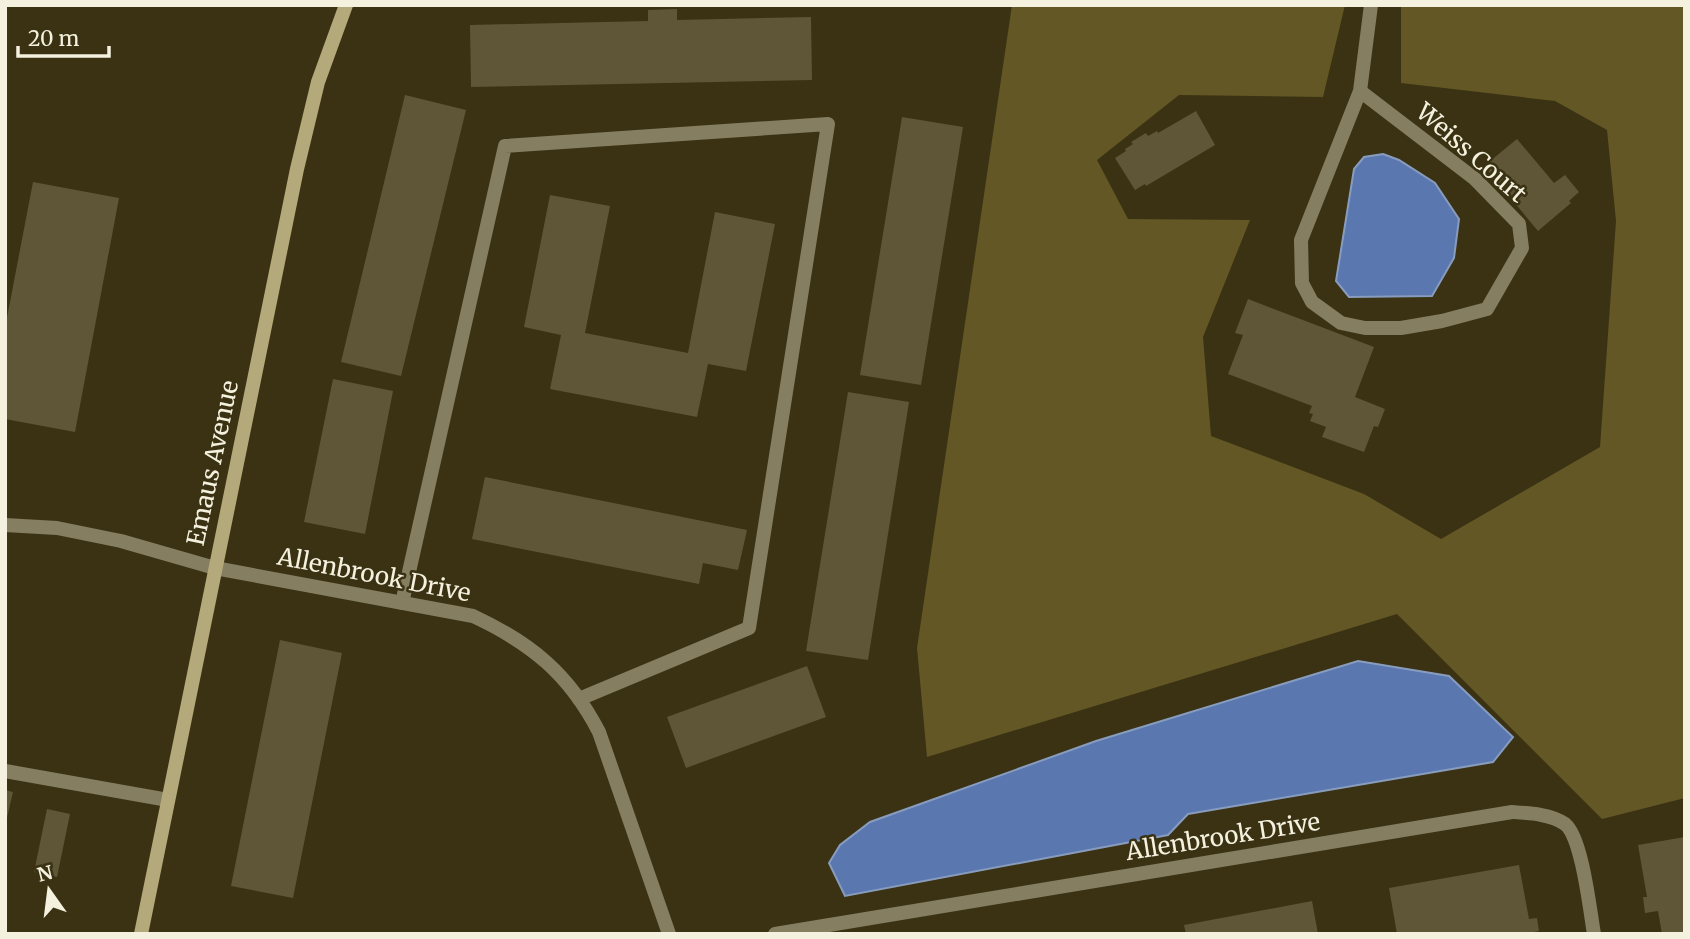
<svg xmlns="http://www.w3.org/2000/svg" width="1690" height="939" viewBox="0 0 1690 939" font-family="Merriweather,serif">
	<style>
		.green { fill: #635725 }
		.water { fill: #5a77b0; stroke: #889cbe; stroke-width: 2 }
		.building { fill: #5e5636 }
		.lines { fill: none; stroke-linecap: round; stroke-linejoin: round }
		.lane { stroke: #857e61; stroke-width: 14 }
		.street { stroke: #857e61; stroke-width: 14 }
		.secondary { stroke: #b4a97a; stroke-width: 14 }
		.labels { text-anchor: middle; stroke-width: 5; stroke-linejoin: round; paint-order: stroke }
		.street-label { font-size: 24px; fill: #f5f1df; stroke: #3a3213 }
	</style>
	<rect width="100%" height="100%" fill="#3a3213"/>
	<path class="green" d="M1012,5H1345L1323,97L1179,95L1097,160L1128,219L1250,220L1203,337L1211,436L1364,494L1441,539L1600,447L1616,221L1607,130L1555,101L1401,83V5H1685V798L1602,819L1397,614L927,757L917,648Z"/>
	<g class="water">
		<path d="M1383,154L1399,160L1435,183L1459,219L1454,258L1432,296L1349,297L1336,281L1354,169L1364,157Z"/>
		<path d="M1358,661L1449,676L1513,737L1493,762L1188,814L1168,835L845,896L829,863L840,845L870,822L1096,741Z"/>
	</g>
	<g class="building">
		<path d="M677,9V20L811,17L812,80L471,87L470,25L648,21V10Z"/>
		<path d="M405,95L466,110L401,376L341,362Z"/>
		<path d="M1196,111L1215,145L1146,186L1145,184L1135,190L1115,158L1126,151L1125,149L1133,144L1131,142L1146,133L1148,136L1157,131L1158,133Z"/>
		<path d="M902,117L963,127L921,385L860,375Z"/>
		<path d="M1517,139L1554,183L1565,175L1579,192L1569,201L1571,203L1538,231L1484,166Z"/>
		<path d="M33,182L119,198L75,432L5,419V328Z"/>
		<path d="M550,195L610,206L585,333L688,353L715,212L775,224L746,371L708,364L697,417L550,389L561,335L524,327Z"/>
		<path d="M1248,299L1374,347L1355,397L1385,409L1378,427L1374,426L1364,452L1322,437L1326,427L1310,421L1313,414L1309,413L1312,406L1228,374L1243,335L1235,333Z"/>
		<path d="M333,379L393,391L365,534L304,522Z"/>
		<path d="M848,392L909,402L868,660L806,651Z"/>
		<path d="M485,477L747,530L738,570L703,563L699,584L472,539Z"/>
		<path d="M280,640L342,653L293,898L231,886Z"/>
		<path d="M807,666L826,717L686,768L667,717Z"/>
		<path d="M5,790L13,792L6,822H5Z"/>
		<path d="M47,809L70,814L57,877L34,872Z"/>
		<path d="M1685,837V934H1662L1658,911L1645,913L1643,897H1647L1638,845Z"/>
		<path d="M1519,865L1529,919L1537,918L1539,931L1524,934H1397L1389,888Z"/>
		<path d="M1312,901L1318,934H1186L1184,925Z"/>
	</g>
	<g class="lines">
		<g class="lane">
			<path d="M402,603L505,146L828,124L749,628L579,699"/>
			<path d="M5,771L168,800"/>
		</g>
		<g class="street">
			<path d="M1360,91L1475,179L1519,224L1522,248L1487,309L1442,321L1401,328H1365L1341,323L1312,302L1302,283L1301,240L1360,91L1371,5"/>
			<path d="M5,525L57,528L121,541L215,568L473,616C531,643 569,674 599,732L669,934"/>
			<path d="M775,934L1512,812C1528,813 1551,814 1565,824C1582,837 1590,911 1594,934"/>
		</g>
		<path class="secondary" d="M141,934L297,169L318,82L346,5"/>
	</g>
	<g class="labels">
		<g class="street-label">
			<text transform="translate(1471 153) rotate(41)" y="8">Weiss Court</text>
			<text transform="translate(213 463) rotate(-78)" y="8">Emaus Avenue</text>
			<text transform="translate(374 575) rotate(11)" y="8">Allenbrook Drive</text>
			<text transform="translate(1223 837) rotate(-9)" y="8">Allenbrook Drive</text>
		</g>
	</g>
	<rect width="1690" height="939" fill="none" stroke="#f5f1df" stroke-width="14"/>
	<g transform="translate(49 890) rotate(346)" stroke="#3a3213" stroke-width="5" paint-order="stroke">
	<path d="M0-5L12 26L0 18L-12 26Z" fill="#f5f1df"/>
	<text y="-10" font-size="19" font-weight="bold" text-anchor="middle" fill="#f5f1df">N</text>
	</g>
	<path d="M18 46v10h91v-10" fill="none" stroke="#f5f1df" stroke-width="3.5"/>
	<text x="28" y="46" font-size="21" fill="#f5f1df" stroke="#3a3213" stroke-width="5" paint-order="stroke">20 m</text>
</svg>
